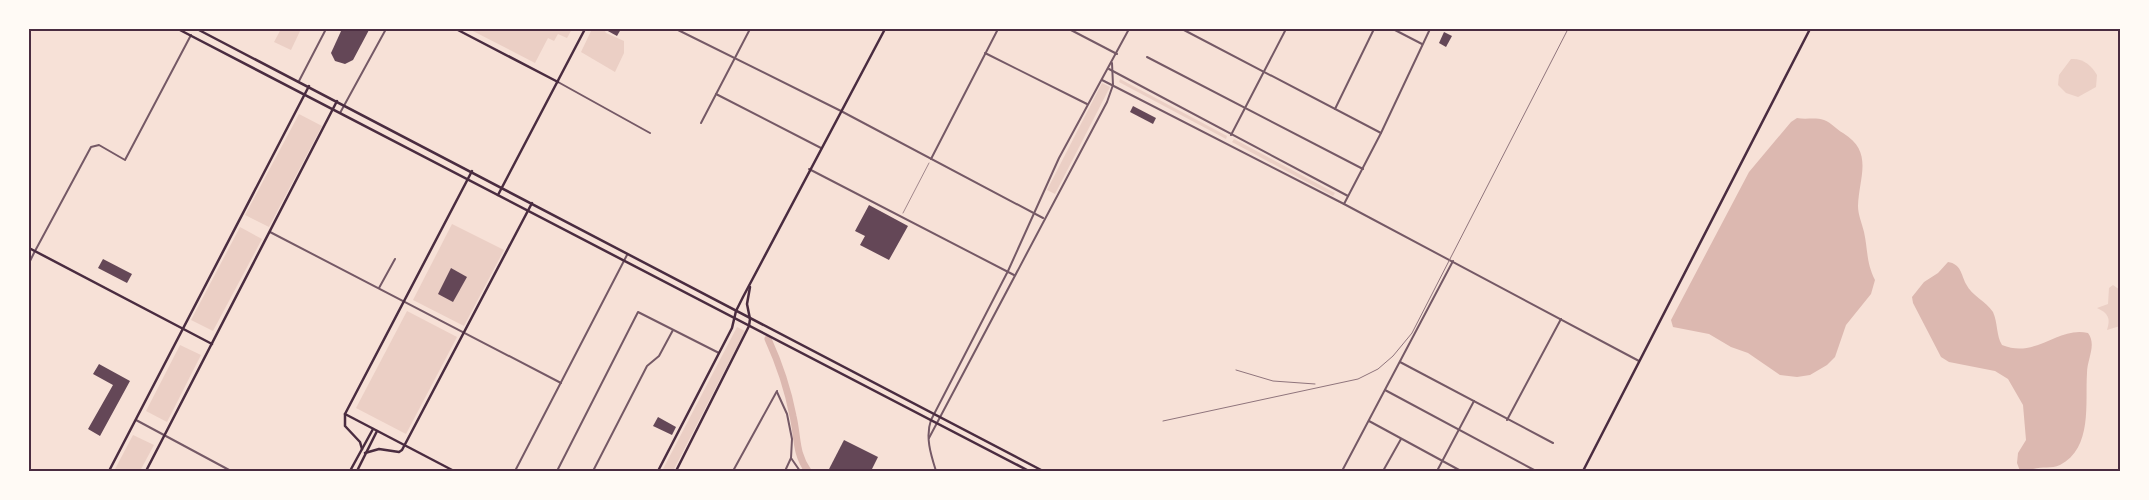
<svg xmlns="http://www.w3.org/2000/svg" width="2149" height="500" viewBox="0 0 2149 500" font-family="Commissioner,sans-serif">
	<style>
		.green { fill: #ebcfc5 }
		.water { fill: #dcb8b0 }
		.lines { fill: none; stroke-linecap: round; stroke-linejoin: round }
		.river { stroke: #dcb8b0; stroke-width: 7 }
		.building { fill: #644757 }
		.path { stroke: #4a2c40; stroke-width: 0.5 }
		.minor { stroke: #755966; stroke-width: 2 }
		.tertiary { stroke: #755966; stroke-width: 2 }
		.secondary { stroke: #4a2c40; stroke-width: 2.5 }
		.primary { stroke: #4a2c40; stroke-width: 2.5 }
		.trunk { stroke: #4a2c40; stroke-width: 2.5 }
		.rail { stroke: #8f747c; stroke-width: 1 }
		.neatline { fill: none; stroke: #4a2c40; stroke-width: 2 }
	</style>
	<rect width="100%" height="100%" fill="#f7e1d7"/>
	<g class="green">
		<path d="M281,29H301L291,50L274,42Z"/>
		<path d="M469,29H572L567,38L558,34L554,41L548,38L535,63Z"/>
		<path d="M592,29H604L606,33L624,41V53L615,72L581,52Z"/>
		<path d="M2071,59C2083,58 2092,66 2097,75L2096,87L2078,97L2066,93L2058,85L2059,75Z"/>
		<path d="M1120,79L1227,136L1226,139L1119,82Z"/>
		<path d="M1102,83L1110,87L1055,194L1047,190Z"/>
		<path d="M299,114L322,126L269,227L245,215Z"/>
		<path d="M1234,139L1335,193L1333,196L1232,142Z"/>
		<path d="M452,224L504,250L464,326L413,300Z"/>
		<path d="M240,227L262,239L213,331L191,320Z"/>
		<path d="M2113,285L2120,290V326L2107,330C2111,318 2108,313 2097,308L2108,304L2109,288Z"/>
		<path d="M407,311L457,337L406,434L356,408Z"/>
		<path d="M737,327L745,331L673,471H662Z"/>
		<path d="M180,345L201,355L167,422L146,411Z"/>
		<path d="M133,435L154,445L140,471H114Z"/>
	</g>
	<g class="water">
		<path d="M1797,118C1806,120 1815,117 1824,120C1832,123 1836,129 1843,133C1874,152 1859,177 1858,206C1858,215 1862,223 1864,232C1868,250 1866,262 1875,280L1871,294L1846,325L1835,357L1827,365L1810,375L1797,377L1780,375L1748,353L1731,347L1709,334L1673,327L1671,320L1749,172L1791,122Z"/>
		<path d="M1948,262C1961,264 1961,274 1966,284C1972,296 1986,301 1993,312C1998,323 1996,335 2002,345C2036,359 2058,326 2088,333C2097,345 2087,359 2087,373C2085,403 2093,448 2060,465C2051,469 2043,466 2033,469C2029,470 2026,471 2020,471L2017,463L2018,453L2026,440L2023,405L2008,379L1995,371L1949,362L1941,357L1913,303L1912,297L1924,282L1938,273Z"/>
	</g>
	<g class="lines">
		<path class="river" d="M768,339C779,363 788,390 793,416C798,437 795,453 808,471"/>
	</g>
	<g class="building">
		<path d="M342,29L369,30L353,60L345,64L335,61L331,53Z"/>
		<path d="M606,29H621L617,36L606,30Z"/>
		<path d="M1444,32L1452,36L1446,47L1439,43Z"/>
		<path d="M1133,106L1156,118L1153,124L1130,112Z"/>
		<path d="M869,205L908,226L889,260L860,245L865,236L855,231Z"/>
		<path d="M103,259L132,274L127,283L98,268Z"/>
		<path d="M451,268L467,277L453,302L438,294Z"/>
		<path d="M99,364L130,381L100,436L88,429L113,385L93,374Z"/>
		<path d="M658,417L676,427L672,435L653,426Z"/>
		<path d="M844,440L878,457L871,471H828Z"/>
	</g>
	<g class="lines">
		<path class="path" d="M903,213L929,163"/>
		<g class="minor">
			<path d="M1069,29L1117,54"/>
			<path d="M1182,29L1381,133"/>
			<path d="M1393,29L1422,44"/>
			<path d="M985,53L1087,104"/>
			<path d="M1147,57L1363,169"/>
			<path d="M1109,69L1348,196"/>
			<path d="M299,81L326,29"/>
			<path d="M558,82L650,133"/>
			<path d="M716,94L821,148"/>
			<path d="M1335,109L1374,29"/>
			<path d="M340,113L386,29"/>
			<path d="M701,123L750,29"/>
			<path d="M1231,135L1286,29"/>
			<path d="M931,159L998,29"/>
			<path d="M809,169L1014,275"/>
			<path d="M1344,204L1639,361"/>
			<path d="M270,232L561,383"/>
			<path d="M35,251L91,147L99,145L125,160L191,35"/>
			<path d="M379,288L395,259"/>
			<path d="M1400,362L1553,443"/>
			<path d="M1385,390L1536,471"/>
			<path d="M777,392L787,414L792,439L791,458L800,471"/>
			<path d="M136,420L231,471"/>
			<path d="M1507,420L1561,319"/>
			<path d="M1369,421L1461,471"/>
			<path d="M515,471L627,255"/>
			<path d="M557,471L638,312L719,353"/>
			<path d="M593,471L647,366L659,356L673,330"/>
			<path d="M733,471L777,391"/>
			<path d="M785,471L791,458"/>
			<path d="M1342,471L1453,261"/>
			<path d="M1383,471L1401,439"/>
			<path d="M1437,471L1474,401"/>
		</g>
		<g class="tertiary">
			<path d="M676,29L841,111L1043,218"/>
			<path d="M1102,80L1344,204L1381,133L1430,29"/>
			<path d="M29,263L35,251"/>
			<path d="M929,438L1107,102L1113,85L1112,63"/>
			<path d="M936,471C931,455 925,437 931,420L1008,271L1059,158L1129,29"/>
		</g>
		<g class="secondary">
			<path d="M456,29L558,82"/>
			<path d="M29,248L212,344"/>
			<path d="M345,414L454,471"/>
			<path d="M362,449L360,442L345,426V414L472,171"/>
			<path d="M365,453L379,449L399,452L402,450L532,203"/>
			<path d="M109,471L309,86"/>
			<path d="M146,471L337,101"/>
			<path d="M350,471L373,429"/>
			<path d="M357,471L377,431"/>
			<path d="M658,471L732,328L736,311L743,297L885,29"/>
			<path d="M676,471L749,326L750,319L747,304L750,287"/>
		</g>
		<g class="primary">
			<path d="M178,29L1029,471"/>
			<path d="M197,29L1043,471"/>
			<path d="M498,195L585,29"/>
		</g>
		<path class="trunk" d="M1583,471L1810,29"/>
		<g class="rail">
			<path d="M1236,370L1273,381L1315,384"/>
			<path d="M1163,421L1358,379L1378,369L1393,356L1412,333L1568,29"/>
		</g>
	</g>
	<rect width="2149" height="500" fill="none" stroke="#fffaf5" stroke-width="60"/>
	<rect x="30" y="30" width="2089" height="440" class="neatline"/>
</svg>
